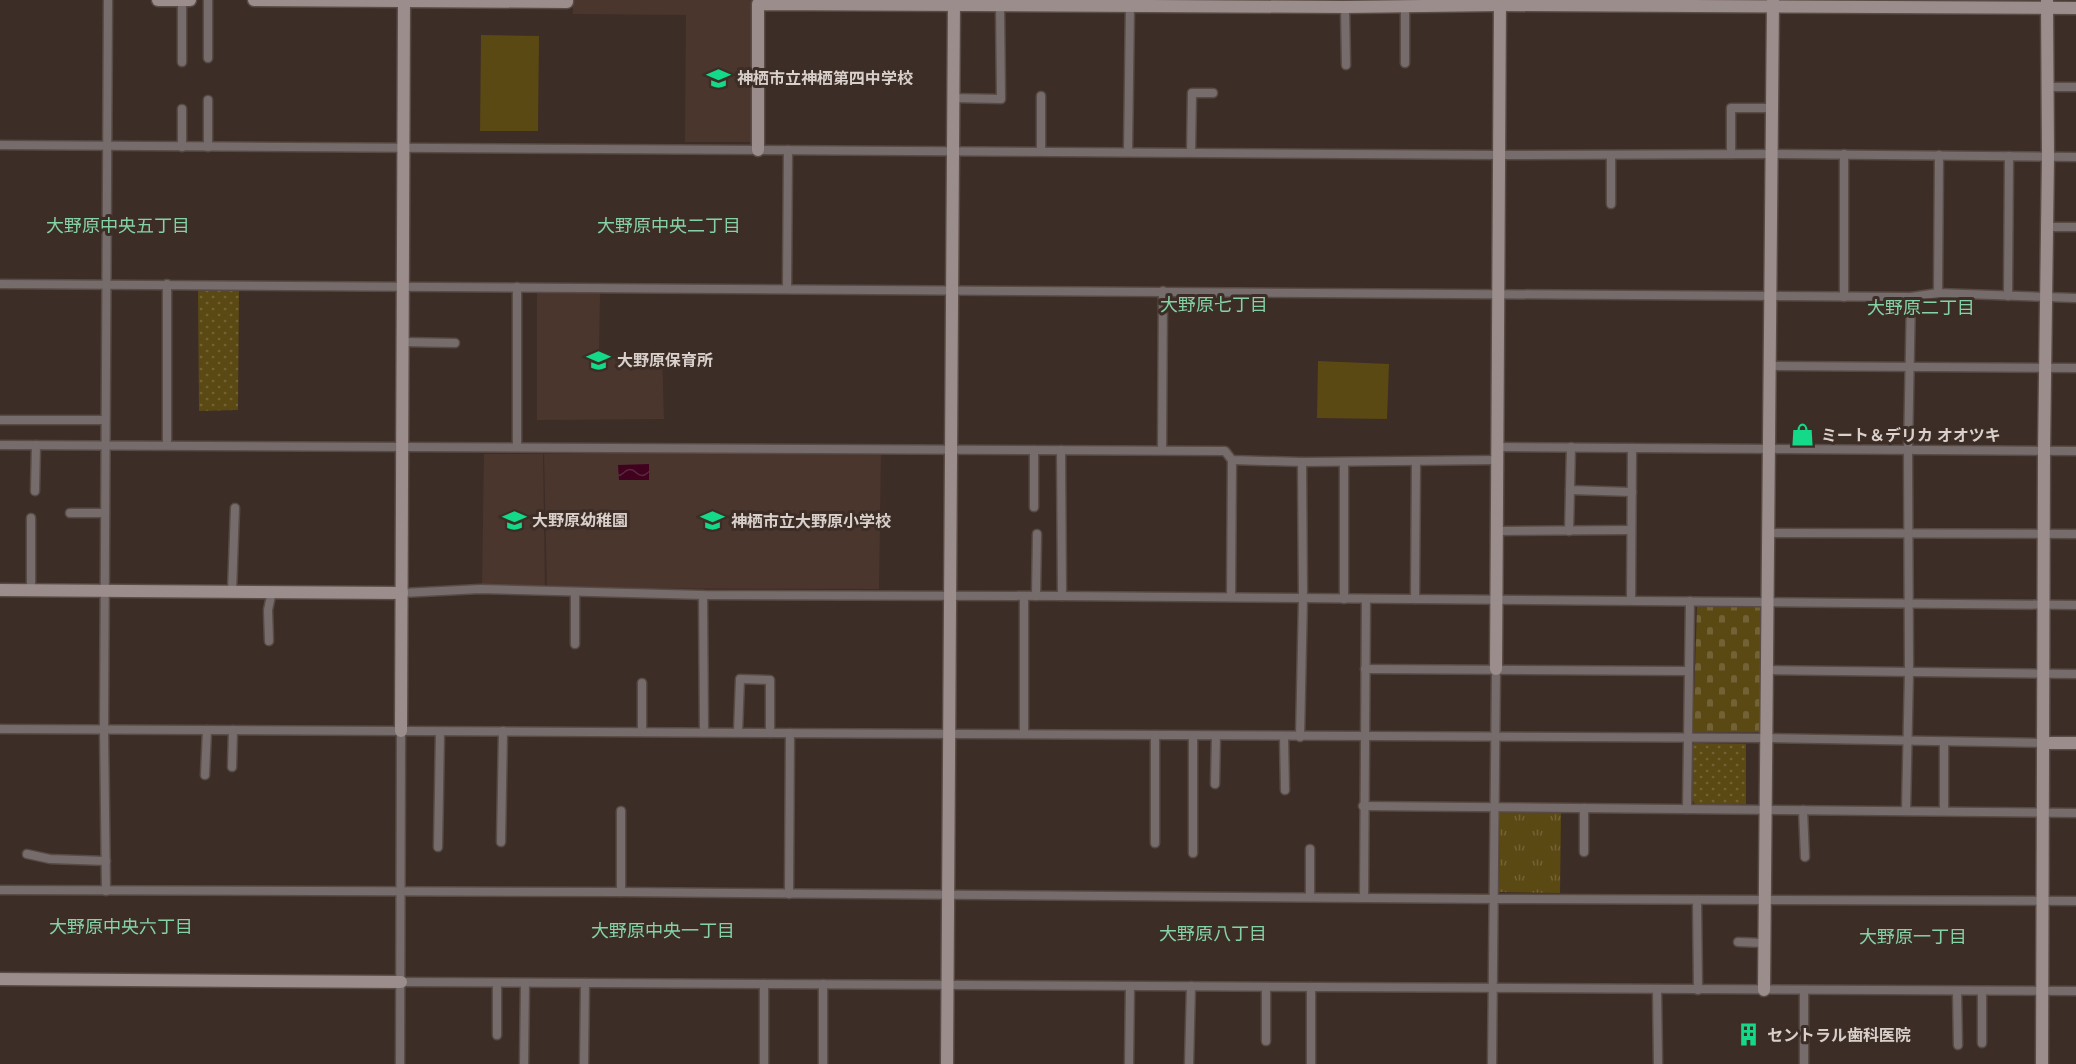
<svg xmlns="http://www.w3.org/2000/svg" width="2076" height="1064" viewBox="0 0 2076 1064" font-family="Merriweather,'Noto Sans JP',serif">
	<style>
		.built { fill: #4b362e }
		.grass { fill: url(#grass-tufts) }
		.cemetery { fill: url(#cemetery-stones) }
		.park { fill: url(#park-dots) }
		.pitch { fill: #5b4914 }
		.water { fill: url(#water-waves) }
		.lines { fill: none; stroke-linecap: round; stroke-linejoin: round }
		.street-casing { stroke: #584a44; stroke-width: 11 }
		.secondary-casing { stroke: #584a44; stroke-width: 15 }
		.street { stroke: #756c6b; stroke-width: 8 }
		.secondary { stroke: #9b8d8c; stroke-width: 12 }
		.labels { text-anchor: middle; stroke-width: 6; stroke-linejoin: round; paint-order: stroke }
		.poi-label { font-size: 16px; font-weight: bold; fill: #d9cfcb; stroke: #3c2d26; text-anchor: start }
		.neighbourhood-label { font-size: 18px; fill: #85d2a5; stroke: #3c2d26 }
	</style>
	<defs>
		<pattern id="grass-tufts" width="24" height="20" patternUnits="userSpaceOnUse" patternTransform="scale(1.5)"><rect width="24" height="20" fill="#5b4914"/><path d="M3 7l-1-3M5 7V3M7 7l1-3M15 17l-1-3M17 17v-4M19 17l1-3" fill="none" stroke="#726235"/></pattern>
		<pattern id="cemetery-stones" width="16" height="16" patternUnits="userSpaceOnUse" patternTransform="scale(1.5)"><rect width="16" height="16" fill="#5b4914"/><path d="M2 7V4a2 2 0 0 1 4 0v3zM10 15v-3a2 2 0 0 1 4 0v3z" fill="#726235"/></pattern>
		<pattern id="park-dots" width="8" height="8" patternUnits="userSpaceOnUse" patternTransform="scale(1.5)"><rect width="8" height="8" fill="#5b4914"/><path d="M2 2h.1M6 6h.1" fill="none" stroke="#726235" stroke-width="1.8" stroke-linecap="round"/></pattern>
		<pattern id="water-waves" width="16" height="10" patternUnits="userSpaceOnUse" patternTransform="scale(1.5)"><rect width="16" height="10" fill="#410220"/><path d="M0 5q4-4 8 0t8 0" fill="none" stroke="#5c263f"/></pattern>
	</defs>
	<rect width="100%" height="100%" fill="#3c2d26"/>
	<g class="built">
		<path d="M573,0H754L753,142H685L686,15L573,14Z"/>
		<path d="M600,292L599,355L662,356L664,419L537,420V293Z"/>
		<path d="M881,449L879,589L547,588L544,454Z"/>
		<path d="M484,454H543L545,589L482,587Z"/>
	</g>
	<path class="grass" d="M1500,812H1561L1560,893L1499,892Z"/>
	<path class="cemetery" d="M1759,606L1763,609L1761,732H1693L1697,607Z"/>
	<g class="park">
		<path d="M198,290L239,291L238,410L199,411Z"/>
		<path d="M1694,743L1746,744V804L1696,805L1692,800L1693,745Z"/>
	</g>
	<g class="pitch">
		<path d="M481,35L539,36L538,131H480Z"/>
		<path d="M1318,361L1389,364L1387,419L1317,418Z"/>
	</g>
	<path class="water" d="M649,464V480H619L618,465Z"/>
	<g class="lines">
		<defs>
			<g id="street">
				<path d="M1345,7L1346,65"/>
				<path d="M208,58V0"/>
				<path d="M182,62V0"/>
				<path d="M1405,63V7"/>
				<path d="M2047,87H2076"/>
				<path d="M953,98L1001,99L1000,5"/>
				<path d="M208,100V147"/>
				<path d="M0,145L1498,155L1772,154L2076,157"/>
				<path d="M182,147V109"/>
				<path d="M1041,151V96"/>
				<path d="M1128,152L1130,5"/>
				<path d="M1191,152L1192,93H1213"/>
				<path d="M1731,154V108H1773"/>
				<path d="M1844,154V297"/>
				<path d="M1611,155V204"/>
				<path d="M2047,227H2076"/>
				<path d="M0,284L1911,297L1938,293L2076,298"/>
				<path d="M167,284V445"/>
				<path d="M787,289L788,150"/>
				<path d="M1938,293L1939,155"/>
				<path d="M2008,296L2009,156"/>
				<path d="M403,342L455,343"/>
				<path d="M1771,366L2076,368"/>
				<path d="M0,420H105"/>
				<path d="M0,445L1225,451L1232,460L1302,462L1497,460"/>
				<path d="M517,447V287"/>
				<path d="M1497,447L2076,451"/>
				<path d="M1034,450V507"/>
				<path d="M1061,450L1062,596"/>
				<path d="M1162,450L1163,291"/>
				<path d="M1344,462V599"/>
				<path d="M1570,490L1632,492"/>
				<path d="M35,491L36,445"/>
				<path d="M70,513H105"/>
				<path d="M1497,531L1631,530"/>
				<path d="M1569,531L1571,447"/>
				<path d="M1769,533L2076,534"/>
				<path d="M31,590V518"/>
				<path d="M232,591L235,508"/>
				<path d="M402,593L480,589L703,595L1062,596L2076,605"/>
				<path d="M703,595L704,732"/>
				<path d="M1036,596L1037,534"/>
				<path d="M1231,597L1232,460"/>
				<path d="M1415,599L1416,461"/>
				<path d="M1631,600L1632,448"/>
				<path d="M269,641L268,610L272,591"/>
				<path d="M575,644V592"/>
				<path d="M1365,669L1688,671"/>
				<path d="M1768,670L2076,674"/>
				<path d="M0,729L1767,738L2043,743"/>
				<path d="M642,731V683"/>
				<path d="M738,732L740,679L770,680V733"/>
				<path d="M1024,734V596"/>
				<path d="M1284,737L1285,790"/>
				<path d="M1300,737L1303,598L1302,462"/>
				<path d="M232,767L233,730"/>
				<path d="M205,775L207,730"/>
				<path d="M1215,784L1216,736"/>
				<path d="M1363,806L2076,813"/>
				<path d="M1687,809L1690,601"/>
				<path d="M1803,810L1805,857"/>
				<path d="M621,811V892"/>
				<path d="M1906,811L1909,672L1908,450L1911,297"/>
				<path d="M1944,811V742"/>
				<path d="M501,842L503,731"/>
				<path d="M1155,843V735"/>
				<path d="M438,847L440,732"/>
				<path d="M1310,849V897"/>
				<path d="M1584,852V808"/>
				<path d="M1193,853V736"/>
				<path d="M27,854L50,859L106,861"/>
				<path d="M0,890L621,892L1494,899L2076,901"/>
				<path d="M106,891L104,729L108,0"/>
				<path d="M789,894L790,733"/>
				<path d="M1364,897L1366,599"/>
				<path d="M1697,900L1698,990"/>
				<path d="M1738,942L1765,943"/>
				<path d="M401,982L2076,991"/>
				<path d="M823,984V1064"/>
				<path d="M1266,987V1041"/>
				<path d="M1311,987V1064"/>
				<path d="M1657,989L1658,1064"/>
				<path d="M1804,990V1064"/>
				<path d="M1957,991L1958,1045"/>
				<path d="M1982,991V1043"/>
				<path d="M497,1035V983"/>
				<path d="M400,1064L401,731"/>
				<path d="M524,1064L525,983"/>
				<path d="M584,1064L585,983"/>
				<path d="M764,1064V984"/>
				<path d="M1129,1064L1130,986"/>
				<path d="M1189,1064L1191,986"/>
				<path d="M1492,1064L1496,669"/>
			</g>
			<g id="secondary">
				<path d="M158,0H190"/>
				<path d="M254,0L567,2V0"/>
				<path d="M758,150V4L1345,7L1500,5L2076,8"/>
				<path d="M0,590L402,593"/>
				<path d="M1496,669L1500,0"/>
				<path d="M401,731L404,0"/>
				<path d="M2043,743H2076"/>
				<path d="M0,979L401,982"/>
				<path d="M1764,990L1773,0"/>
				<path d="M947,1064L954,0"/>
				<path d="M2042,1064L2044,451L2048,157L2047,1"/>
			</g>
		</defs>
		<use href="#street" class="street-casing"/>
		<use href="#secondary" class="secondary-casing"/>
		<use href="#street" class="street"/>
		<use href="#secondary" class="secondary"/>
	</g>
	<defs>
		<symbol id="school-bare" viewBox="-9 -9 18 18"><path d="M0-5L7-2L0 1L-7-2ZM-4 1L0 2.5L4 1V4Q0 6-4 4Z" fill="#14d989" stroke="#3c2d26" stroke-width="2.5" paint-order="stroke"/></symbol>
		<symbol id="shop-bare" viewBox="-9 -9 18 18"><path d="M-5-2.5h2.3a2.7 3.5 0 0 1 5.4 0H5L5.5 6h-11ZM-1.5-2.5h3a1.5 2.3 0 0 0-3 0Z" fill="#14d989" stroke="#3c2d26" stroke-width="2.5" paint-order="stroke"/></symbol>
		<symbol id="building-bare" viewBox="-9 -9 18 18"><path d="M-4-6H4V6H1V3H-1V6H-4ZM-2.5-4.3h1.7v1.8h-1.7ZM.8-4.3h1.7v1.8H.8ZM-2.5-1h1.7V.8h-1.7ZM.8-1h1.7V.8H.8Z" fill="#14d989" stroke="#3c2d26" stroke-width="2.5" paint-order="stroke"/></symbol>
	</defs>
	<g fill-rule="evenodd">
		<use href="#school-bare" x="702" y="62" width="33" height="33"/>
		<use href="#school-bare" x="582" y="344" width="33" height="33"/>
		<use href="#shop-bare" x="1786" y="418" width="33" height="33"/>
		<use href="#school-bare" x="498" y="504" width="33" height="33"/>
		<use href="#school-bare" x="696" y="504" width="33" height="33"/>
		<use href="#building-bare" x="1732" y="1018" width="33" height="33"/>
	</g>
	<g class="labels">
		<g class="poi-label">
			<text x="737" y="84">神栖市立神栖第四中学校</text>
			<text x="617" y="366">大野原保育所</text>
			<text x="1821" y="441">ミート＆デリカ オオツキ</text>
			<text x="532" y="526">大野原幼稚園</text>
			<text x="731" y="527">神栖市立大野原小学校</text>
			<text x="1767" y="1041">セントラル歯科医院</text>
		</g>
		<g class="neighbourhood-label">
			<text x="118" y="232">大野原中央五丁目</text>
			<text x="669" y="232">大野原中央二丁目</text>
			<text x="1214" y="311">大野原七丁目</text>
			<text x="1921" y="314">大野原二丁目</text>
			<text x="121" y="933">大野原中央六丁目</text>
			<text x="663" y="937">大野原中央一丁目</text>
			<text x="1213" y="940">大野原八丁目</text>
			<text x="1913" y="943">大野原一丁目</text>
		</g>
	</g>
</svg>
